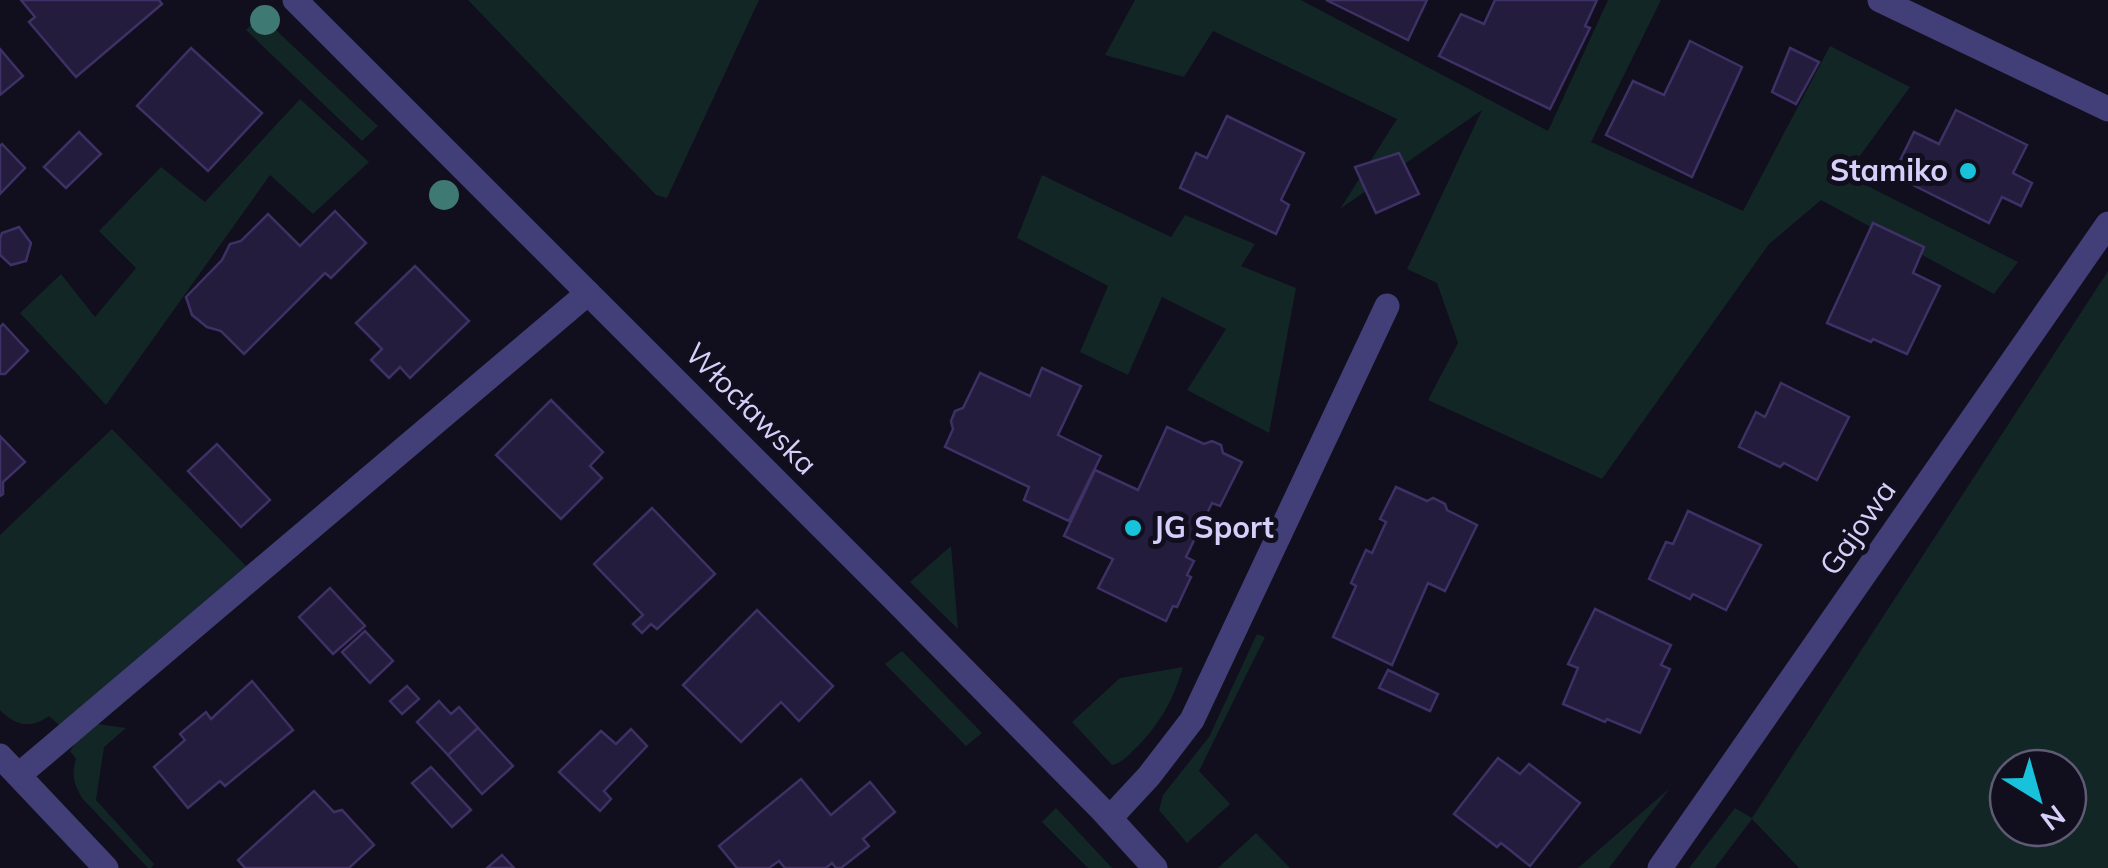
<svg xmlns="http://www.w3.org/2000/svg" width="2108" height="868" viewBox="0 0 2108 868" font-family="Mulish,sans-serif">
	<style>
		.green { fill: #122626; fill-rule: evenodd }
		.building { fill: #241c3c; stroke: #3d3165; stroke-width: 2.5 }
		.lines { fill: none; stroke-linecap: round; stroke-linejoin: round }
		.lane { stroke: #423e77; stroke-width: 25 }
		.street { stroke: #423e77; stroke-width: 25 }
		.tree { fill: #3f7973 }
		.poi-dot { fill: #19c2db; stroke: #110e1d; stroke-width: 4 }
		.labels { text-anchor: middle; stroke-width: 10; stroke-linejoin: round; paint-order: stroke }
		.poi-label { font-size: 30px; font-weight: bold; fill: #d5cff9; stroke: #110e1d; text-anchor: end }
		.street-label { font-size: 30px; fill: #d5cff9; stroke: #110e1d }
	</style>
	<rect width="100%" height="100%" fill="#110e1d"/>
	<g class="green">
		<path d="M468,0H759L667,198L656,195Z"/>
		<path d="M1135,0H1301L1548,131L1608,0H1661L1591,142L1743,211L1830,46L1910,87L1846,175L2018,262L1994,294L1821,200L1769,244L1602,479L1428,400L1458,343L1437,283L1407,269L1482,110L1340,209L1397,119L1213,31L1184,77L1105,55Z"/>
		<path d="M260,15L378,126L362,141L246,30Z"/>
		<path d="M300,99L369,162L313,214L270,175L106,405L20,313L61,274L95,317L136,268L99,231L161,167L205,202Z"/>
		<path d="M1042,175L1171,237L1185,215L1255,244L1241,266L1296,288L1269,433L1187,390L1226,329L1162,297L1128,375L1080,352L1108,286L1017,238Z"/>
		<path d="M2108,271V868H1799L1752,819L1715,868H1689L1735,808L1752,818ZM2008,768H2068V828H2008Z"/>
		<path d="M112,429L246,566L59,725L49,716C31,729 15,726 0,710V535Z"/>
		<path d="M951,546L958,629L910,582Z"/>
		<path d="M1257,634L1265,637L1199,771L1230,804L1187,843L1159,810L1163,795L1209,737Z"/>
		<path d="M902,651L982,733L966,746L885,664Z"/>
		<path d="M1183,667C1174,698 1161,722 1138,746C1129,754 1124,762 1112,765L1072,722L1120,678Z"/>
		<path d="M98,724L126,728L104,747L96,800L154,864L151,868H148L82,798C74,784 71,775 76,759L70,751L76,742Z"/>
		<path d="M1670,788L1609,868H1578Z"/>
		<path d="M1056,808L1112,868H1088L1042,822Z"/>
		<path d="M1256,833L1290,868H1218Z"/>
	</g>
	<g class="building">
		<path d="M21,0H159L162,4L76,77L29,22L35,17Z"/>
		<path d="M1326,0H1427L1408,40Z"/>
		<path d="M1495,0H1597L1585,26L1590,28L1550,109L1439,56L1461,14L1484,24Z"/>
		<path d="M1690,41L1742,67L1692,177L1606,135L1633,81L1664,95Z"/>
		<path d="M191,48L262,113L208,171L137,106Z"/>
		<path d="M1790,48L1819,62L1796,104L1772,92Z"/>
		<path d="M0,49L23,76L0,95Z"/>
		<path d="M1956,110L2027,145L2013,173L2032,183L2021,206L2002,197L1989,223L1893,175L1914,132L1939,144Z"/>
		<path d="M1227,116L1304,153L1281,200L1289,205L1276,234L1180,188L1196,153L1207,158Z"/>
		<path d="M79,132L101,154L66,188L44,167Z"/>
		<path d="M2,144L25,168L0,194V146Z"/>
		<path d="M1399,153L1419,194L1376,213L1355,167Z"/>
		<path d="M335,211L366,243L331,278L325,273L244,354L221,331L207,327L192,315L186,297L222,260L230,244L241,241L268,214L300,246Z"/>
		<path d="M1873,223L1924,247L1913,273L1940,286L1907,354L1873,339L1871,342L1827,323Z"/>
		<path d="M19,227L31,243L26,261L11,265L0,255V238L2,233Z"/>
		<path d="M415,266L469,321L410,378L400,367L389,378L371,360L382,349L356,323Z"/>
		<path d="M3,324L28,351L5,374H0V327Z"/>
		<path d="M1042,368L1081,386L1058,435L1101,456L1069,521L1024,500L1029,487L945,447L953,429L951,421L955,411L963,408L980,373L1030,396Z"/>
		<path d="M1781,383L1849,417L1817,480L1784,463L1780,467L1739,447L1756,412L1765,417Z"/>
		<path d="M551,400L603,452L590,466L602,478L561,519L496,455Z"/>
		<path d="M1167,427L1204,444L1212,441L1221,445L1223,453L1242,462L1220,506L1212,503L1186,557L1194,561L1187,575L1191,577L1177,607L1173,606L1166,621L1098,588L1113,559L1064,536L1095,470L1138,490Z"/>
		<path d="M0,436L25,462L3,482V494L0,496Z"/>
		<path d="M217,444L270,500L241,527L188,471Z"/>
		<path d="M1396,487L1427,501L1433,498L1445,504L1447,510L1477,525L1445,591L1428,583L1392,665L1333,637L1356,586L1351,583L1366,550L1372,553L1386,522L1380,519Z"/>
		<path d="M652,508L715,574L657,629L651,624L642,633L633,624L643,615L594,564Z"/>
		<path d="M1688,511L1761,545L1726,610L1693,594L1690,599L1649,579L1666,542L1673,544Z"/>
		<path d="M330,588L365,626L333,654L299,617Z"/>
		<path d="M1595,609L1671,645L1661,665L1670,669L1640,733L1607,719L1605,722L1563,704L1578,668L1568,664Z"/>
		<path d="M757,610L833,686L799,721L781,702L741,742L683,685Z"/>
		<path d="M365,631L393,661L370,683L342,652Z"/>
		<path d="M1388,670L1438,694L1430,711L1379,688Z"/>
		<path d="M252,681L293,730L225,786L220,781L188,808L154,767L185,740L180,734L206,712L211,719Z"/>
		<path d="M407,686L419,699L402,714L390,701Z"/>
		<path d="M439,701L451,714L459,707L478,728L448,755L417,722Z"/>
		<path d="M478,728L513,766L482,794L448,755Z"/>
		<path d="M631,729L647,746L604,791L611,799L600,811L559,772L601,731L616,744Z"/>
		<path d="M1498,758L1520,774L1529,764L1580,803L1530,866L1501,843L1497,847L1454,814Z"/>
		<path d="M431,767L471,810L452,827L412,783Z"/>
		<path d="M801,779L831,815L870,782L895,812L863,839L869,846L841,868H836L832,863L826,868H785L779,861L769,868H737L719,846Z"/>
		<path d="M314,791L334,812L342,810L374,845L349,868H245L238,860Z"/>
		<path d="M502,855L514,868H487Z"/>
	</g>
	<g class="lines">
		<path class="lane" d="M1110,818L1149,776L1192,720L1387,306"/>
		<g class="street">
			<path d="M295,0L897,602L1104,812L1155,868"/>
			<path d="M1880,0L2108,109"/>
			<path d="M0,756L106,868"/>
			<path d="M19,775L588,293"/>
			<path d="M1660,868L2108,224"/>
		</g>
	</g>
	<g class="tree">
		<circle cx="265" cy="20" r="15"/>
		<circle cx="444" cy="195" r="15"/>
	</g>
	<g class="poi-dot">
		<circle cx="1968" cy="171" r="10"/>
		<circle cx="1133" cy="528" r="10"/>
	</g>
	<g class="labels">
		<g class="poi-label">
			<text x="1948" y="181">Stamiko</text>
			<text x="1153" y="538" text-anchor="start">JG Sport</text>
		</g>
		<g class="street-label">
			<text transform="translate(751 409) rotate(45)" y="10">Włocławska</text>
			<text transform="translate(1858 528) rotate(-55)" y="10">Gajowa</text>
		</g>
	</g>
	<g transform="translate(2038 798) rotate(143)"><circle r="48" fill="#110e1d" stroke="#5f5b75" stroke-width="2.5"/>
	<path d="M0-8L18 38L0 25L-18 38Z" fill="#19c2db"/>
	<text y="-15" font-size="28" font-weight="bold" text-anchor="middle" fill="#d5cff9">N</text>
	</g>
</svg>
